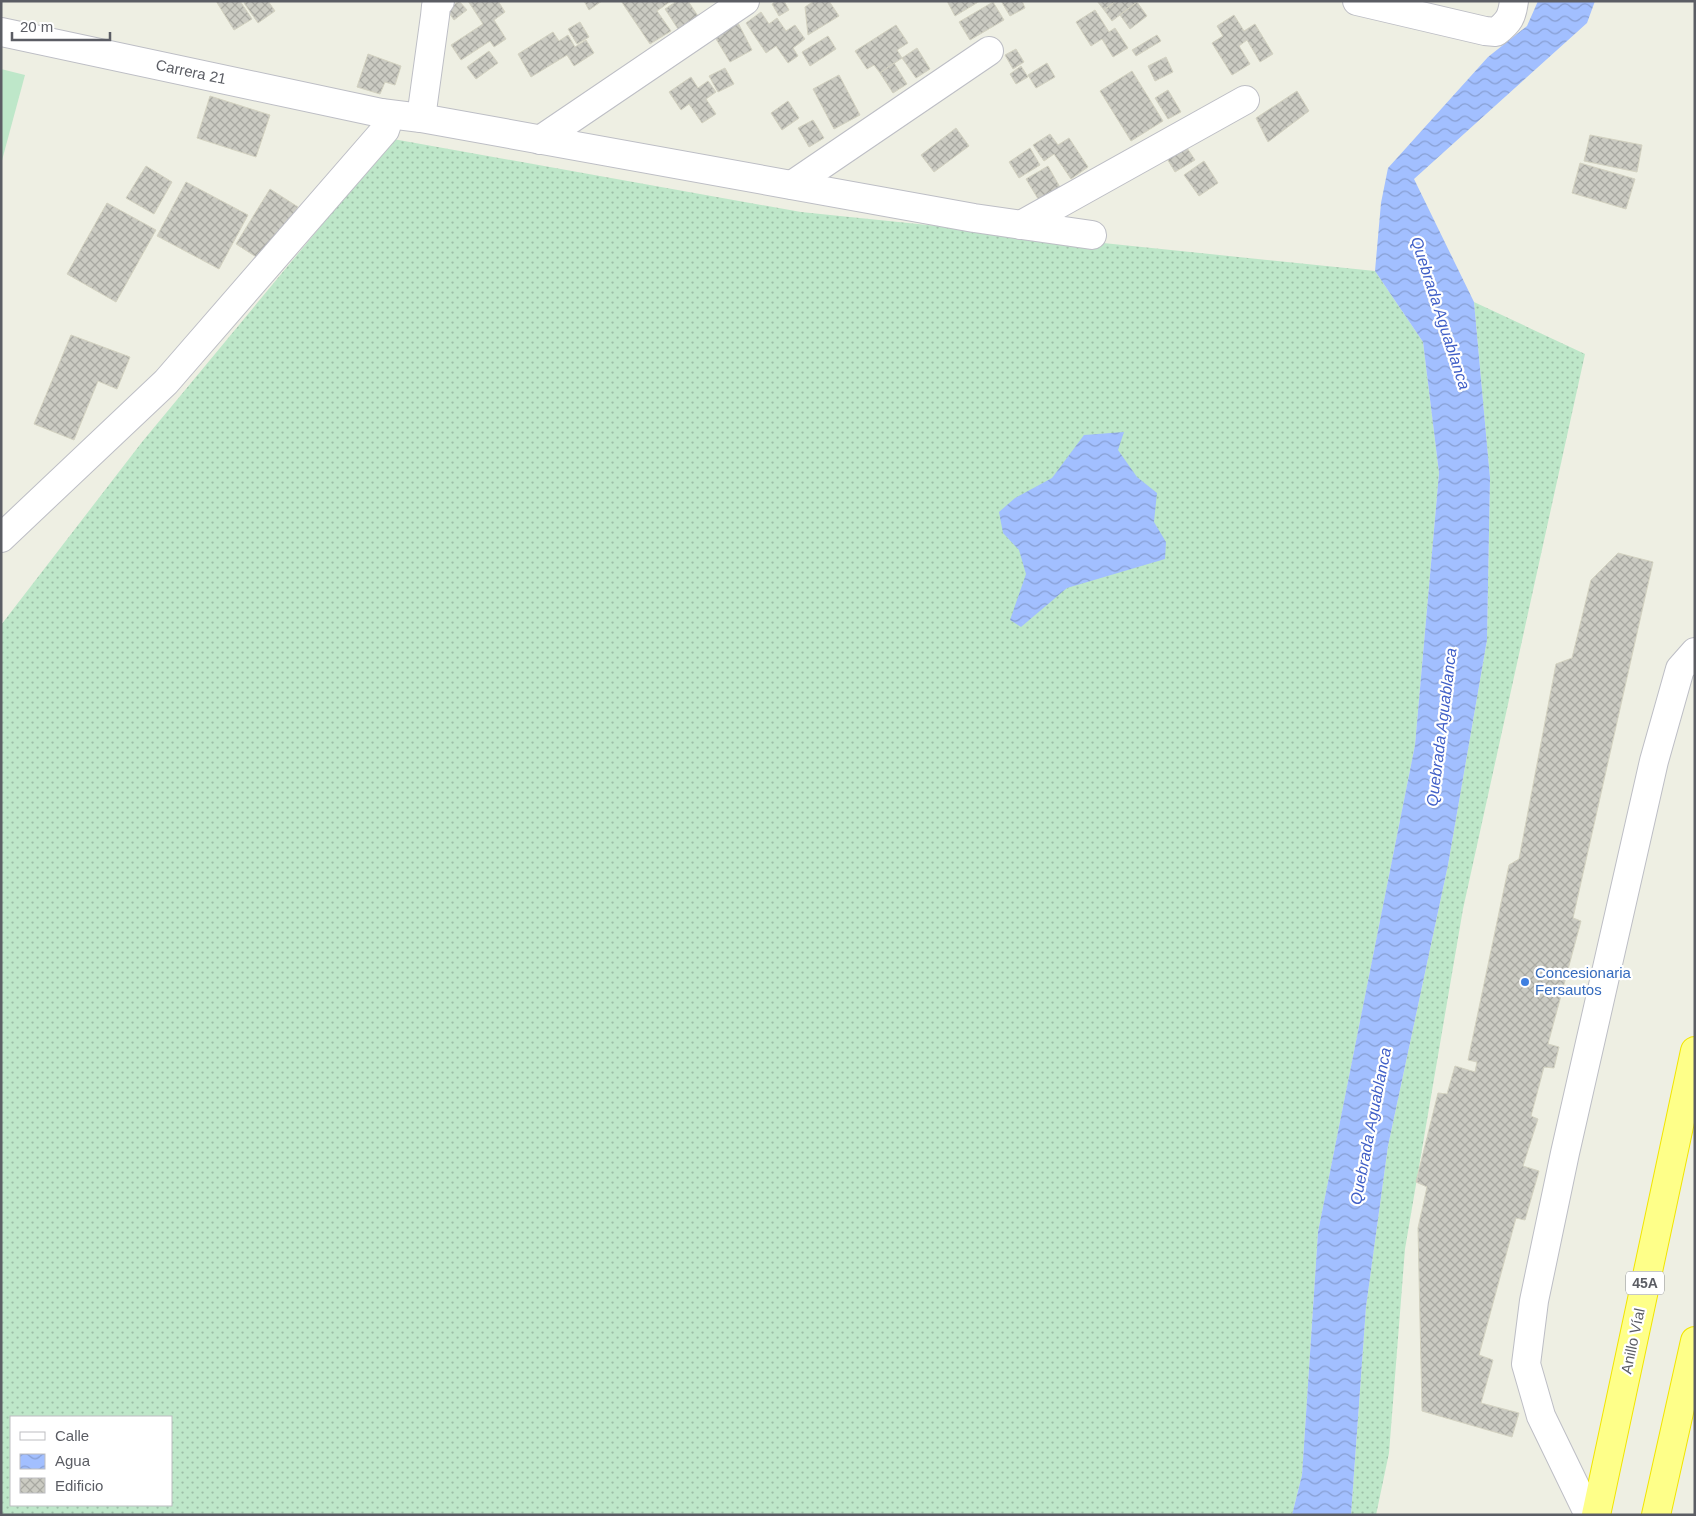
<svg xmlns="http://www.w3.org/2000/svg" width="1696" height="1516" viewBox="0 0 1696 1516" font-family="Helvetica,sans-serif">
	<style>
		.grass { fill: url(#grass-dots); fill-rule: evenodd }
		.park { fill: #bee7c9 }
		.water { fill: url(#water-waves) }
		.building { fill: url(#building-cross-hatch); stroke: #d3d2c1 }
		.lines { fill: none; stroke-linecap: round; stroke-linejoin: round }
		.minor-casing { stroke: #bdbec5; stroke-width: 30 }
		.highway-casing { stroke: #f1e500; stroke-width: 30 }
		.minor { stroke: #fff; stroke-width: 28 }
		.highway { stroke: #feff89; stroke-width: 28 }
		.shop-dot { fill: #3f7fe0; stroke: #fff; stroke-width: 2 }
		.labels { text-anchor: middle; stroke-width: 4.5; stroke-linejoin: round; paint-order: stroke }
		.shield { fill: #fff; stroke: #8c8e92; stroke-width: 1 }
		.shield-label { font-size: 14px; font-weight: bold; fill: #5b5d64 }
		.street-label { font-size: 15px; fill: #5b5d64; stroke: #fff }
		.shop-label { font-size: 15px; fill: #366cbe; stroke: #fff; text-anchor: start }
		.water-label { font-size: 16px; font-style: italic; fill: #405fc7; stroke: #fff }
	</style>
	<defs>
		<pattern id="grass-dots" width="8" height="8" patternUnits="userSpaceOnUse" patternTransform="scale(1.25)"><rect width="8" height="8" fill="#bee7c9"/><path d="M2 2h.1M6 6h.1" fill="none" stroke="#9dbea7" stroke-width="1.8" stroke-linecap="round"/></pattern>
		<pattern id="water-waves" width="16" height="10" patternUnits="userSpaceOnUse" patternTransform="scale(1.25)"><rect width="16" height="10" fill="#a2bfff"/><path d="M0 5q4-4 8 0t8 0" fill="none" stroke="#879ed2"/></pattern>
		<pattern id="building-cross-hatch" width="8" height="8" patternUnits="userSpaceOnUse" patternTransform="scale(1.25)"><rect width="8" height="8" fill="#cbcbc2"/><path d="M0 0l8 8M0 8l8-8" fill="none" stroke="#a8a8a1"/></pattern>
	</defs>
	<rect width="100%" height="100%" fill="#eeefe3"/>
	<g class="grass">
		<path d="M393,139L801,212L1375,271L1423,342L1439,473L1415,745L1318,1232L1302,1475L1292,1515H1V625L142,442ZM11,1417H171V1505H11Z"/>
		<path d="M1474,302L1585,354L1463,909L1405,1249L1389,1453L1376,1515H1351L1366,1307L1388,1146L1448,865L1487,640L1490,478Z"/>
	</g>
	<path class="park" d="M1,69L25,75L1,164Z"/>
	<g class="water">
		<path d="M1538,1H1595L1587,23L1414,179L1474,302L1490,478L1487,640L1448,865L1388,1146L1366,1307L1351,1515H1292L1302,1475L1318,1232L1415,745L1439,473L1423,342L1375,271L1381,203L1388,168L1488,57L1527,26Z"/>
		<path d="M1124,432L1118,450L1137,477L1157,493L1154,522L1166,542L1165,559L1067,588L1021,627L1010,620L1026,574L1019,550L1003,533L999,512L1015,498L1052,478L1084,435Z"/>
	</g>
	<g class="building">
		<path d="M216,1H240L252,19L234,30Z"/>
		<path d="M247,1H268L275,11L258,23L244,3Z"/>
		<path d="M459,1L467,10L454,20L447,10Z"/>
		<path d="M468,1H498L505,12L494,20L506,39L494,47L490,41L461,60L451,45L483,24Z"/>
		<path d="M584,1H602L589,10Z"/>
		<path d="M621,1H671L657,11L671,31L650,44Z"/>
		<path d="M677,1H688L698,16L678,29L665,9Z"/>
		<path d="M776,1H784L789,10L779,16L772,4Z"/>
		<path d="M814,1H829L839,16L808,35L805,7Z"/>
		<path d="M947,1H980L955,16Z"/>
		<path d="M1001,1H1022L1025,8L1010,16Z"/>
		<path d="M1097,1H1116L1104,10Z"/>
		<path d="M1116,1H1137V2L1112,21L1104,10Z"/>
		<path d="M993,2L1004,20L970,40L959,22Z"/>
		<path d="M1137,2L1147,16L1130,29L1120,15Z"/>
		<path d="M1095,10L1109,32L1115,28L1128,48L1113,57L1102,39L1091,46L1076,22Z"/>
		<path d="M761,12L769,24L777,18L786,31L795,25L805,39L793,48L798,56L788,63L776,46L766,53L746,23Z"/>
		<path d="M1234,15L1244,31L1255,24L1273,54L1260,62L1247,40L1239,46L1250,64L1232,75L1212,43L1223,36L1217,26Z"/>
		<path d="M736,19L752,50L730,62L713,34Z"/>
		<path d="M580,22L589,37L577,44L568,29Z"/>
		<path d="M896,25L908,43L897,50L902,58L880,73L874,65L867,69L855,51Z"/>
		<path d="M553,32L559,41L568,35L575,47L586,40L594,53L574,66L567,55L531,77L518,54Z"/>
		<path d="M1157,35L1161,41L1136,56L1132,50Z"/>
		<path d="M828,36L836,49L810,66L802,52Z"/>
		<path d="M917,48L930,69L916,78L902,58Z"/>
		<path d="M1016,49L1024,62L1013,69L1005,55Z"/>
		<path d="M489,51L498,63L476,79L467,67Z"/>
		<path d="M368,54L401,66L395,85L385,82L380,94L357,87Z"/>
		<path d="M1166,57L1173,72L1155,81L1148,66Z"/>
		<path d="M894,63L907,84L893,93L880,73Z"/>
		<path d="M1047,63L1055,77L1036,88L1028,75Z"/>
		<path d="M1021,66L1028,77L1016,84L1010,74Z"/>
		<path d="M725,68L734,84L718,92L709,76Z"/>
		<path d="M1132,71L1163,121L1131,141L1100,91Z"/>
		<path d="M839,75L860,115L834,129L813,89Z"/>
		<path d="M691,77L698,88L708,81L716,92L706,99L716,114L702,123L689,104L681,110L669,92Z"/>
		<path d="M1168,90L1181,112L1168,119L1155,98Z"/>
		<path d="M1297,91L1309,111L1268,142L1256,118Z"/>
		<path d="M210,96L270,115L256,157L197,138Z"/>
		<path d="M788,101L799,118L782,130L771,113Z"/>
		<path d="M813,120L824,138L809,147L798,128Z"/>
		<path d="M956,128L969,146L934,172L921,155Z"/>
		<path d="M1050,134L1058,145L1069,138L1088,167L1071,179L1054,154L1044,161L1033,145Z"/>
		<path d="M1590,135L1642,145L1637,172L1584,161Z"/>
		<path d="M1185,145L1195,160L1175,172L1166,157Z"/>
		<path d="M1030,148L1040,165L1019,178L1009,162Z"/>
		<path d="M1204,161L1218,183L1199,196L1184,175Z"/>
		<path d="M1580,163L1635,179L1626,209L1572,193Z"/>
		<path d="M146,166L172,182L154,214L126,198Z"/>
		<path d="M1048,166L1061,189L1040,202L1026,179Z"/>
		<path d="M186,182L248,215L219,269L157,236Z"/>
		<path d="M270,189L298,207L264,262L236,244Z"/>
		<path d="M107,203L156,230L116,302L67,274Z"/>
		<path d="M71,335L130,357L117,389L98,381L74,440L34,424Z"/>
		<path d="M1618,553L1653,562L1573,918L1581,921L1548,1044L1559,1047L1554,1068L1544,1067L1531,1116L1538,1119L1523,1166L1539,1171L1525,1220L1516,1218L1479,1355L1493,1360L1481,1403L1519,1413L1512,1437L1422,1411L1418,1228L1427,1187L1416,1182L1438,1093L1447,1094L1455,1066L1475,1072L1477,1062L1468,1060L1509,865L1519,859L1556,664L1572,658L1591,580Z"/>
	</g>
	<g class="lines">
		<defs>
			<g id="minor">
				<path d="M1357,1L1485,31L1496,32C1509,22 1512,17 1514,1"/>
				<path d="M1,32L381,113L421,118L974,218L1092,235"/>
				<path d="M421,118L435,16L436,6L440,1"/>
				<path d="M540,140L745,1"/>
				<path d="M792,185L989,51"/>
				<path d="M1021,225L1245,100"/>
				<path d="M1,538L166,382L385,130C388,123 386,118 381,113"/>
				<path d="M1589,1515L1541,1416L1526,1364L1534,1301L1565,1153L1654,761L1680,669L1695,652"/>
			</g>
			<g id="highway">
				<path d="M1596,1515L1695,1051"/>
				<path d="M1656,1515L1695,1341"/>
			</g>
		</defs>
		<use href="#minor" class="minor-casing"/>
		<use href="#highway" class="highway-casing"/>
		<use href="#minor" class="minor"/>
		<use href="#highway" class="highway"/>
	</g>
	<circle class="shop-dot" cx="1525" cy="982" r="5"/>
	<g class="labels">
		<rect class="shield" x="1626" y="1271.5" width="38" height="23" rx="4"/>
		<g class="shield-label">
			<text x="1645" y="1288">45A</text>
		</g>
		<g class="street-label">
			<text transform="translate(191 72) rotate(12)" y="5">Carrera 21</text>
			<text transform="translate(1633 1341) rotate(-78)" y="5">Anillo Víal</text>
		</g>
		<g class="shop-label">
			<text x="1535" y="978">Concesionaria<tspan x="1535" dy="17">Fersautos</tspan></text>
		</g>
		<g class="water-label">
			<text transform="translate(1441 313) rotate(72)" y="6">Quebrada Aguablanca</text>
			<text transform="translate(1441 727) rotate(-83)" y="6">Quebrada Aguablanca</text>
			<text transform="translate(1370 1126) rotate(-79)" y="6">Quebrada Aguablanca</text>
		</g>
	</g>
	<rect width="1696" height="1516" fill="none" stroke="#5b5d64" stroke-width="5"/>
	<rect x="10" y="1416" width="162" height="90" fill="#ffffff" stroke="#bdbec1"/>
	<rect x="20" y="1432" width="25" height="8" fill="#ffffff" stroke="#bdbec1"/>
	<text x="55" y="1441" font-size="15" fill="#5b5d64">Calle</text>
	<rect x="20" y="1454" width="25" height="15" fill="url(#water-waves)" stroke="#bdbec1"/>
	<text x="55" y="1466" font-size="15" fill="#5b5d64">Agua</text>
	<rect x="20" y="1478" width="25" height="15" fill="url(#building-cross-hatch)" stroke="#bdbec1"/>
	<text x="55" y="1491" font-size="15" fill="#5b5d64">Edificio</text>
	<path d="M12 32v8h98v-8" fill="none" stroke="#5b5d64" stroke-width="2.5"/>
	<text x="20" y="32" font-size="15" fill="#5b5d64" stroke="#ffffff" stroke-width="4" paint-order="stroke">20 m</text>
</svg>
